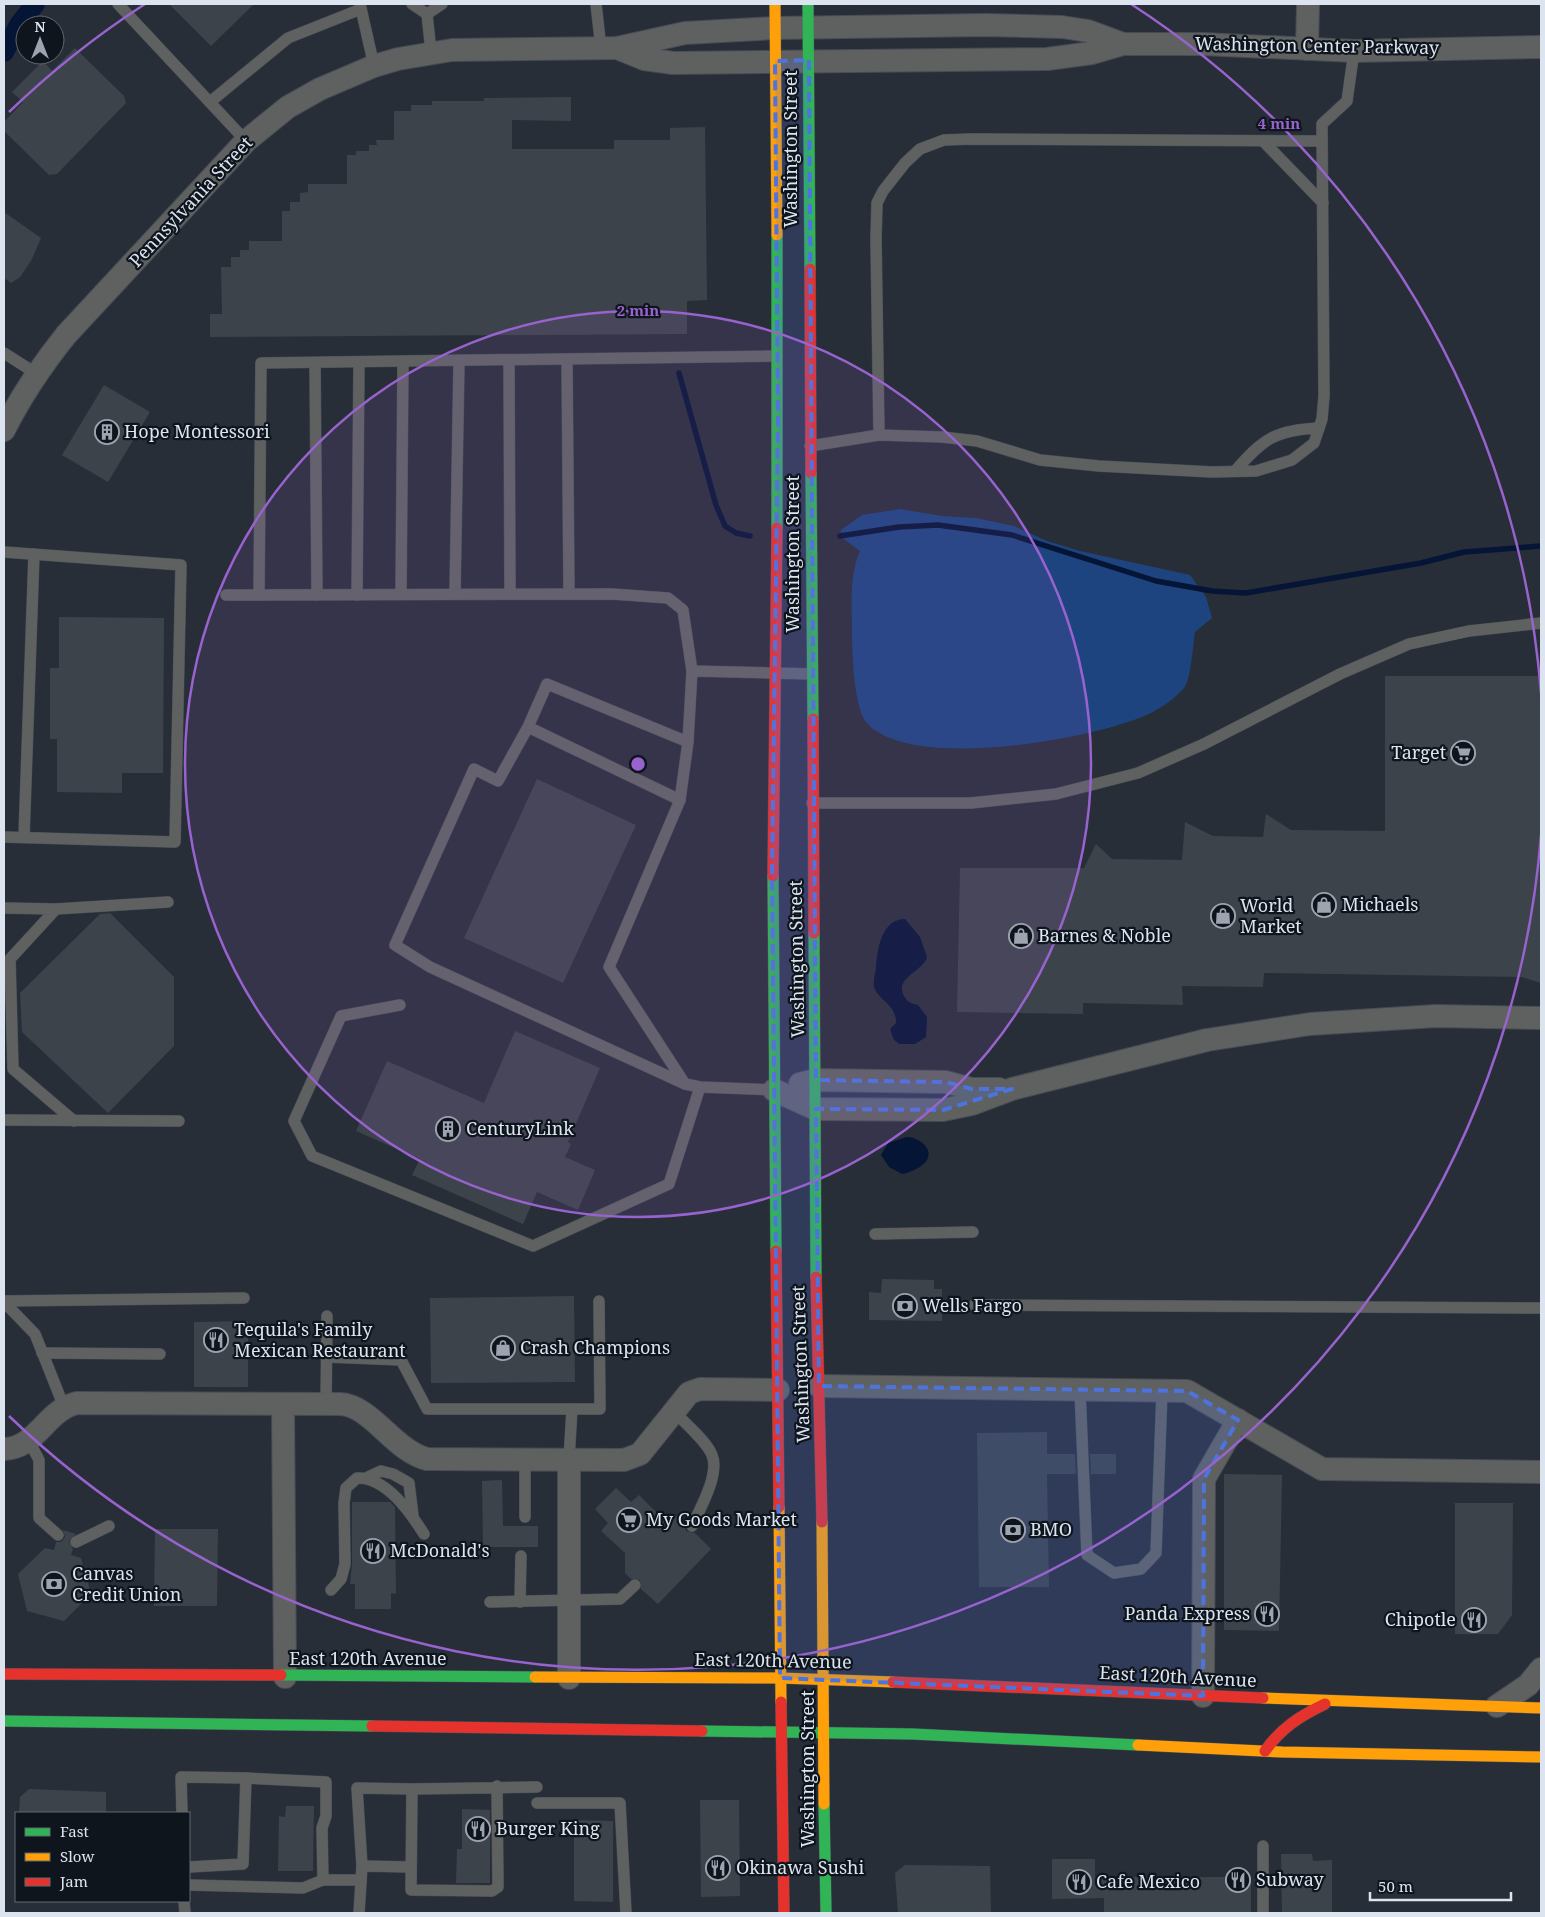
<svg xmlns="http://www.w3.org/2000/svg" width="1545" height="1917" viewBox="0 0 1545 1917" font-family="'Noto Serif',serif">
	<style>
		.green { fill: #1e447f }
		.water { fill: #051536 }
		.lines { fill: none; stroke-linecap: round; stroke-linejoin: round }
		.stream { stroke: #051536; stroke-width: 5.5 }
		.canal { stroke: #051536; stroke-width: 20 }
		.building { fill: #3d434b }
		.lane-casing { stroke: #464c54; stroke-width: 12 }
		.street-casing { stroke: #464c54; stroke-width: 24 }
		.fast-casing { stroke: #464c54; stroke-width: 12 }
		.slow-casing { stroke: #464c54; stroke-width: 12 }
		.jam-casing { stroke: #464c54; stroke-width: 12 }
		.lane { stroke: #5f6161; stroke-width: 11 }
		.street { stroke: #5f6161; stroke-width: 22 }
		.fast { stroke: #30b455; stroke-width: 11 }
		.slow { stroke: #ff9f0a; stroke-width: 11 }
		.jam { stroke: #e5322d; stroke-width: 11 }
		.marked { fill: #4d74de; fill-opacity: 0.2; stroke: #4d74de; stroke-width: 4; stroke-dasharray: 10 6; stroke-linejoin: round }
		.ring { fill: none; stroke: #9863ce; stroke-width: 2.5 }
		.labels { text-anchor: middle; stroke-width: 4.5; stroke-linejoin: round; paint-order: stroke }
		.street-label { font-size: 18px; fill: #dce4f0; stroke: #0f151d }
		.poi-label { font-size: 18px; fill: #dce4f0; stroke: #0f151d; text-anchor: start }
		.centre { fill: #9863ce; stroke: #0f151d; stroke-width: 2.5 }
		.ring-label { font-size: 15px; text-anchor: middle; font-weight: bold; fill: #9863ce; stroke: #0f151d; stroke-width: 4.5; stroke-linejoin: round; paint-order: stroke }
	</style>
	<rect width="100%" height="100%" fill="#282e38"/>
	<path class="green" d="M900,509L942,516L976,518L1014,526L1047,541L1080,551L1190,575L1206,597L1212,618L1195,632C1193,644 1191,680 1184,688C1174,699 1164,706 1151,713C1098,739 908,773 866,722C854,707 852,653 852,633C852,607 849,575 860,551L840,536L841,530L862,515Z"/>
	<g class="water">
		<path d="M905,919L920,937L927,957C923,972 894,977 904,996C907,1002 912,1004 918,1005L927,1017L926,1037L915,1044H899L894,1040L890,1029L896,1023C897,1005 878,1000 874,987C873,981 875,974 876,968C877,951 881,919 905,919Z"/>
		<path d="M907,1137C918,1137 934,1148 927,1160C923,1167 909,1173 902,1174L889,1167L881,1155L888,1143Z"/>
	</g>
	<g class="lines">
		<g class="stream">
			<path d="M679,373L716,505L725,526L736,533L750,536"/>
			<path d="M840,536L899,527L938,525L1012,535L1156,581L1212,591L1246,593L1421,563L1464,552L1541,546"/>
		</g>
		<path class="canal" d="M4,52L19,25L35,4"/>
	</g>
	<g class="building">
		<path d="M169,4H254L211,46Z"/>
		<path d="M75,48L124,96L126,103L57,174L49,175L4,131V122L23,102L12,92L43,61L52,71Z"/>
		<path d="M571,97V121L512,120V149H614V140H670V128L705,127L707,300L687,301V334L210,337V314H222L221,267H231V257H240V250H249V241H282V211H290V202H300V193L308,192V184H347V155H356V151H369V145H377L376,140H394V111H411V105H432V101H484V98Z"/>
		<path d="M4,212L41,238L31,261L20,277L11,283L4,278Z"/>
		<path d="M104,385L150,412L108,482L62,455Z"/>
		<path d="M59,617L164,618L163,773H122V793L57,792V739H50V668H59Z"/>
		<path d="M1385,676H1541V983L1522,977L1264,973L1263,987L1182,986L1183,1005L1083,1003V1014L957,1012L960,868H1084L1096,844L1112,859L1182,860L1185,822L1213,836L1263,837L1266,814L1291,830L1385,831Z"/>
		<path d="M537,779L636,825L563,983L464,938Z"/>
		<path d="M110,913L174,977V1046L108,1113L22,1032L20,993L100,914Z"/>
		<path d="M515,1031L600,1068L568,1142L571,1144L565,1157L595,1170L578,1210L537,1192L523,1224L412,1175L420,1159L356,1131L387,1061L484,1103Z"/>
		<path d="M882,1279L934,1280V1289H942V1321L869,1320V1292L881,1293Z"/>
		<path d="M574,1296L575,1382L431,1383L430,1298Z"/>
		<path d="M248,1321V1387H194V1322Z"/>
		<path d="M1047,1432V1454H1075L1076,1474H1047L1049,1587H979L977,1433Z"/>
		<path d="M1090,1454H1116V1474H1091Z"/>
		<path d="M1224,1474L1282,1475L1279,1631L1224,1630Z"/>
		<path d="M502,1480L503,1526H538V1547H483L482,1481Z"/>
		<path d="M616,1488L631,1502L639,1495L660,1516H679L685,1523L686,1531L695,1533L711,1549L658,1604L641,1589L640,1580L631,1579L625,1573V1553L601,1531L608,1523L595,1509Z"/>
		<path d="M352,1502H390L395,1507L396,1594L391,1593V1609H355V1584H350L352,1564Z"/>
		<path d="M1455,1503H1513L1512,1615L1498,1634H1455Z"/>
		<path d="M155,1529H218L217,1606H154Z"/>
		<path d="M63,1530L76,1534L69,1541L73,1549L71,1555L81,1558L91,1594L64,1621L27,1611L18,1574L45,1548L54,1550L56,1542H61L65,1537Z"/>
		<path d="M29,1789L106,1792V1813H19L20,1797Z"/>
		<path d="M700,1800H739L740,1896L701,1897Z"/>
		<path d="M286,1806H314L313,1871H278L279,1816L285,1817Z"/>
		<path d="M462,1809L490,1810V1883H456L457,1849H462Z"/>
		<path d="M574,1820L613,1821V1902L574,1901Z"/>
		<path d="M1281,1854H1312L1313,1861L1332,1860V1913H1282Z"/>
		<path d="M1052,1859H1095V1877H1251V1913H1104V1898L1052,1899Z"/>
		<path d="M905,1865L990,1866L991,1913H898L895,1873Z"/>
	</g>
	<g class="lines">
		<defs>
			<g id="lane">
				<path d="M118,4L246,141"/>
				<path d="M360,4L374,66"/>
				<path d="M412,4L427,14L431,52"/>
				<path d="M596,4L601,48"/>
				<path d="M427,14L442,4"/>
				<path d="M210,102L288,38L361,9"/>
				<path d="M1263,141L1323,203"/>
				<path d="M4,353L37,374"/>
				<path d="M567,359L569,594"/>
				<path d="M509,360L510,594"/>
				<path d="M315,363L317,595"/>
				<path d="M879,435L876,238L877,203L883,191L905,163L920,149L944,140L971,139L1322,141"/>
				<path d="M810,446L879,435L942,437L977,441L1040,460L1099,466L1212,472L1256,471L1292,460L1314,443L1322,419L1324,396L1322,124L1347,101L1354,51"/>
				<path d="M1235,471C1263,439 1275,430 1319,428"/>
				<path d="M4,552L181,565L175,842L4,837"/>
				<path d="M401,594L403,361"/>
				<path d="M455,594L459,361"/>
				<path d="M226,595L612,594L668,598L683,610L692,671"/>
				<path d="M259,595L261,363L777,356"/>
				<path d="M357,595L359,362"/>
				<path d="M528,727L547,684L688,742L680,800L528,727L498,781L474,769L395,945L430,967L685,1084L700,1087L774,1090"/>
				<path d="M688,742L692,671L811,674"/>
				<path d="M680,800L609,967L685,1084"/>
				<path d="M812,803H971L1056,794L1138,773L1204,744L1340,674L1409,644L1469,631L1541,623"/>
				<path d="M24,837L34,554"/>
				<path d="M4,908L56,909L10,959L13,1069L74,1121"/>
				<path d="M56,909L168,902"/>
				<path d="M400,1005L341,1016L294,1121L312,1156L533,1246L669,1184L700,1087"/>
				<path d="M4,1120L179,1121"/>
				<path d="M875,1234L973,1232"/>
				<path d="M4,1301L244,1298"/>
				<path d="M4,1302L35,1334L64,1407"/>
				<path d="M974,1305L1541,1308"/>
				<path d="M42,1353L160,1354"/>
				<path d="M327,1357L401,1360L427,1409H572L569,1459"/>
				<path d="M1080,1391L1087,1555L1114,1573L1141,1569L1156,1553L1162,1391"/>
				<path d="M326,1404L327,1316"/>
				<path d="M572,1409H600L599,1301"/>
				<path d="M673,1410C684,1423 706,1440 712,1455C720,1474 700,1509 692,1526"/>
				<path d="M29,1441L39,1460V1518L58,1535"/>
				<path d="M368,1477L381,1471L393,1474L409,1483L413,1516"/>
				<path d="M525,1517V1459"/>
				<path d="M76,1542L109,1526"/>
				<path d="M331,1590L341,1579L345,1564L344,1503L346,1488L357,1478C386,1477 410,1512 424,1534"/>
				<path d="M490,1602L620,1599L635,1585"/>
				<path d="M520,1602L521,1556"/>
				<path d="M246,1778L326,1782V1816L322,1828L323,1880"/>
				<path d="M497,1786L498,1887L492,1891L411,1890L412,1789L537,1787"/>
				<path d="M537,1803H620L626,1913"/>
				<path d="M182,1813L181,1777L246,1778L243,1864L189,1867"/>
				<path d="M1263,1846V1913"/>
				<path d="M362,1866L357,1788L412,1789"/>
				<path d="M189,1885L303,1888L323,1880H361"/>
				<path d="M184,1901L185,1913"/>
				<path d="M359,1913L362,1866L411,1867"/>
			</g>
			<g id="street">
				<path d="M617,48L644,59L673,63L1047,59L1092,53L1123,44H1203L1354,51L1541,47"/>
				<path d="M1307,49L1308,4"/>
				<path d="M4,430C21,396 42,365 66,335L246,141L288,107L320,89L374,66L398,59L452,50L617,48L685,33L775,28L985,25L1062,27L1088,31L1123,44"/>
				<path d="M800,1084L816,1080L946,1082L972,1089H999"/>
				<path d="M774,1090L816,1109L943,1110L972,1104L1012,1089L1207,1040L1310,1024L1436,1016L1541,1018"/>
				<path d="M819,1386L1187,1391L1322,1469L1541,1472"/>
				<path d="M283,1404L285,1677"/>
				<path d="M4,1449C37,1448 46,1410 77,1403L340,1404C371,1405 394,1451 427,1459L624,1460L640,1454L689,1393L700,1389L778,1390"/>
				<path d="M569,1459V1678"/>
				<path d="M1203,1696L1204,1479L1238,1420"/>
				<path d="M1497,1706L1528,1685L1541,1669"/>
			</g>
			<g id="fast">
				<path d="M808,4L810,269"/>
				<path d="M777,235V528"/>
				<path d="M811,473L813,719"/>
				<path d="M773,876L776,1251"/>
				<path d="M814,933L816,1277"/>
				<path d="M281,1675L535,1677"/>
				<path d="M4,1721L372,1726"/>
				<path d="M702,1731L913,1734L1138,1745"/>
				<path d="M824,1804L826,1913"/>
			</g>
			<g id="slow">
				<path d="M775,4L777,235"/>
				<path d="M779,1507L781,1702"/>
				<path d="M822,1522L824,1804"/>
				<path d="M535,1677L780,1678L893,1682"/>
				<path d="M1263,1698L1541,1708"/>
				<path d="M1138,1745L1282,1752L1541,1757"/>
			</g>
			<g id="jam">
				<path d="M810,269L811,473"/>
				<path d="M813,719L814,933"/>
				<path d="M773,876L777,528"/>
				<path d="M776,1251L779,1507"/>
				<path d="M816,1277L822,1522"/>
				<path d="M4,1674L281,1675"/>
				<path d="M893,1682L1263,1698"/>
				<path d="M781,1702L784,1913"/>
				<path d="M372,1726L702,1731"/>
				<path d="M1265,1751C1281,1728 1300,1716 1325,1704"/>
			</g>
		</defs>
		<use href="#lane" class="lane-casing"/>
		<use href="#street" class="street-casing"/>
		<use href="#fast" class="fast-casing"/>
		<use href="#slow" class="slow-casing"/>
		<use href="#jam" class="jam-casing"/>
		<use href="#lane" class="lane"/>
		<use href="#street" class="street"/>
		<use href="#fast" class="fast"/>
		<use href="#slow" class="slow"/>
		<use href="#jam" class="jam"/>
	</g>
	<path class="marked" d="M809,60L816,1080L946,1082L972,1089H1012L943,1110L816,1109L819,1386L1187,1391L1238,1420L1204,1479L1203,1696L780,1678L772,873L778,418L775,61Z"/>
	<circle cx="638" cy="764" r="453" fill="#9863ce" fill-opacity=".12"/>
	<g class="ring">
		<circle cx="638" cy="764" r="453"/>
		<path d="M1541 835A906 906 0 0 1 9 1416M9 112A906 906 0 0 1 145 4M1131 4A906 906 0 0 1 1541 693"/>
	</g>
	<defs>
		<symbol id="building-ring" viewBox="-11 -11 22 22"><circle r="9.5" fill="#0f151d" stroke="#9da4b0" stroke-width="1.5"/><path d="M-4-6H4V6H1V3H-1V6H-4ZM-2.5-4.3h1.7v1.8h-1.7ZM.8-4.3h1.7v1.8H.8ZM-2.5-1h1.7V.8h-1.7ZM.8-1h1.7V.8H.8Z" fill="#9da4b0"/></symbol>
		<symbol id="supermarket-ring" viewBox="-11 -11 22 22"><circle r="9.5" fill="#0f151d" stroke="#9da4b0" stroke-width="1.5"/><path d="M-6-5.5h2.5l.6 2H6L4.5 2H-2.5L-4.4-4H-6ZM-1.5 3.2a1.3 1.3 0 1 0 .1 0ZM3 3.2a1.3 1.3 0 1 0 .1 0Z" fill="#9da4b0"/></symbol>
		<symbol id="shop-ring" viewBox="-11 -11 22 22"><circle r="9.5" fill="#0f151d" stroke="#9da4b0" stroke-width="1.5"/><path d="M-5-2.5h2.3a2.7 3.5 0 0 1 5.4 0H5L5.5 6h-11ZM-1.5-2.5h3a1.5 2.3 0 0 0-3 0Z" fill="#9da4b0"/></symbol>
		<symbol id="bank-ring" viewBox="-11 -11 22 22"><circle r="9.5" fill="#0f151d" stroke="#9da4b0" stroke-width="1.5"/><path d="M-6-4H6V4H-6ZM0-2.3a2.3 2.3 0 1 0 0 4.6a2.3 2.3 0 1 0 0-4.6Z" fill="#9da4b0"/></symbol>
		<symbol id="restaurant-ring" viewBox="-11 -11 22 22"><circle r="9.5" fill="#0f151d" stroke="#9da4b0" stroke-width="1.5"/><path d="M-5-6h1v4h1v-4h1v4h1v-4h1v5L-1.5 .5V6h-2V.5L-5-1ZM5-6V6H3V1.5H1.5Q1.5-4 5-6Z" fill="#9da4b0"/></symbol>
	</defs>
	<g fill-rule="evenodd">
		<use href="#building-ring" x="93" y="418" width="28" height="28"/>
		<use href="#supermarket-ring" x="1449" y="739" width="28" height="28"/>
		<use href="#shop-ring" x="1310" y="891" width="28" height="28"/>
		<use href="#shop-ring" x="1209" y="902" width="28" height="28"/>
		<use href="#shop-ring" x="1007" y="922" width="28" height="28"/>
		<use href="#building-ring" x="434" y="1115" width="28" height="28"/>
		<use href="#bank-ring" x="891" y="1292" width="28" height="28"/>
		<use href="#restaurant-ring" x="202" y="1326" width="28" height="28"/>
		<use href="#shop-ring" x="489" y="1334" width="28" height="28"/>
		<use href="#supermarket-ring" x="615" y="1506" width="28" height="28"/>
		<use href="#bank-ring" x="999" y="1516" width="28" height="28"/>
		<use href="#restaurant-ring" x="359" y="1537" width="28" height="28"/>
		<use href="#bank-ring" x="40" y="1570" width="28" height="28"/>
		<use href="#restaurant-ring" x="1253" y="1600" width="28" height="28"/>
		<use href="#restaurant-ring" x="1460" y="1606" width="28" height="28"/>
		<use href="#restaurant-ring" x="464" y="1815" width="28" height="28"/>
		<use href="#restaurant-ring" x="704" y="1854" width="28" height="28"/>
		<use href="#restaurant-ring" x="1224" y="1866" width="28" height="28"/>
		<use href="#restaurant-ring" x="1065" y="1868" width="28" height="28"/>
	</g>
	<g class="labels">
		<g class="street-label">
			<text transform="translate(1317 46) rotate(1)" y="6">Washington Center Parkway</text>
			<text transform="translate(791 149) rotate(-90)" y="6">Washington Street</text>
			<text transform="translate(191 202) rotate(-47)" y="6">Pennsylvania Street</text>
			<text transform="translate(793 554) rotate(-90)" y="6">Washington Street</text>
			<text transform="translate(797 959) rotate(-91)" y="6">Washington Street</text>
			<text transform="translate(801 1364) rotate(-92)" y="6">Washington Street</text>
			<text x="368" y="1665">East 120th Avenue</text>
			<text transform="translate(773 1661) rotate(1)" y="6">East 120th Avenue</text>
			<text transform="translate(1178 1677) rotate(3)" y="6">East 120th Avenue</text>
			<text transform="translate(808 1769) rotate(-90)" y="6">Washington Street</text>
		</g>
		<g class="poi-label">
			<text x="124" y="438">Hope Montessori</text>
			<text x="1446" y="759" text-anchor="end">Target</text>
			<text x="1342" y="911">Michaels</text>
			<text x="1240" y="912">World<tspan x="1240" dy="21">Market</tspan></text>
			<text x="1038" y="942">Barnes &amp; Noble</text>
			<text x="466" y="1135">CenturyLink</text>
			<text x="922" y="1312">Wells Fargo</text>
			<text x="234" y="1336">Tequila's Family<tspan x="234" dy="21">Mexican Restaurant</tspan></text>
			<text x="520" y="1354">Crash Champions</text>
			<text x="646" y="1526">My Goods Market</text>
			<text x="1030" y="1536">BMO</text>
			<text x="390" y="1557">McDonald's</text>
			<text x="72" y="1580">Canvas<tspan x="72" dy="21">Credit Union</tspan></text>
			<text x="1250" y="1620" text-anchor="end">Panda Express</text>
			<text x="1456" y="1626" text-anchor="end">Chipotle</text>
			<text x="496" y="1835">Burger King</text>
			<text x="736" y="1874">Okinawa Sushi</text>
			<text x="1256" y="1886">Subway</text>
			<text x="1096" y="1888">Cafe Mexico</text>
		</g>
	</g>
	<circle cx="638" cy="764" r="8" class="centre"/>
	<g class="ring-label">
		<text x="1279" y="129">4 min</text>
		<text x="638" y="316">2 min</text>
	</g>
	<rect width="1545" height="1917" fill="none" stroke="#dce4f0" stroke-width="10"/>
	<rect x="15" y="1812" width="175" height="90" fill="#0f151d" stroke="#616871"/>
	<rect x="25" y="1828" width="25" height="8" fill="#30b455" stroke="#616871"/>
	<text x="60" y="1837" font-size="15" fill="#dce4f0">Fast</text>
	<rect x="25" y="1853" width="25" height="8" fill="#ff9f0a" stroke="#616871"/>
	<text x="60" y="1862" font-size="15" fill="#dce4f0">Slow</text>
	<rect x="25" y="1878" width="25" height="8" fill="#e5322d" stroke="#616871"/>
	<text x="60" y="1887" font-size="15" fill="#dce4f0">Jam</text>
	<g transform="translate(40 40)"><circle r="24" fill="#0f151d" stroke="#616871"/>
	<path d="M0-4L9 19L0 12L-9 19Z" fill="#9da4b0"/>
	<text y="-8" font-size="14" font-weight="bold" text-anchor="middle" fill="#dce4f0">N</text>
	</g>
	<path d="M1370 1892v8h141v-8" fill="none" stroke="#dce4f0" stroke-width="2.5"/>
	<text x="1378" y="1892" font-size="15" fill="#dce4f0" stroke="#0f151d" stroke-width="4" paint-order="stroke">50 m</text>
</svg>
